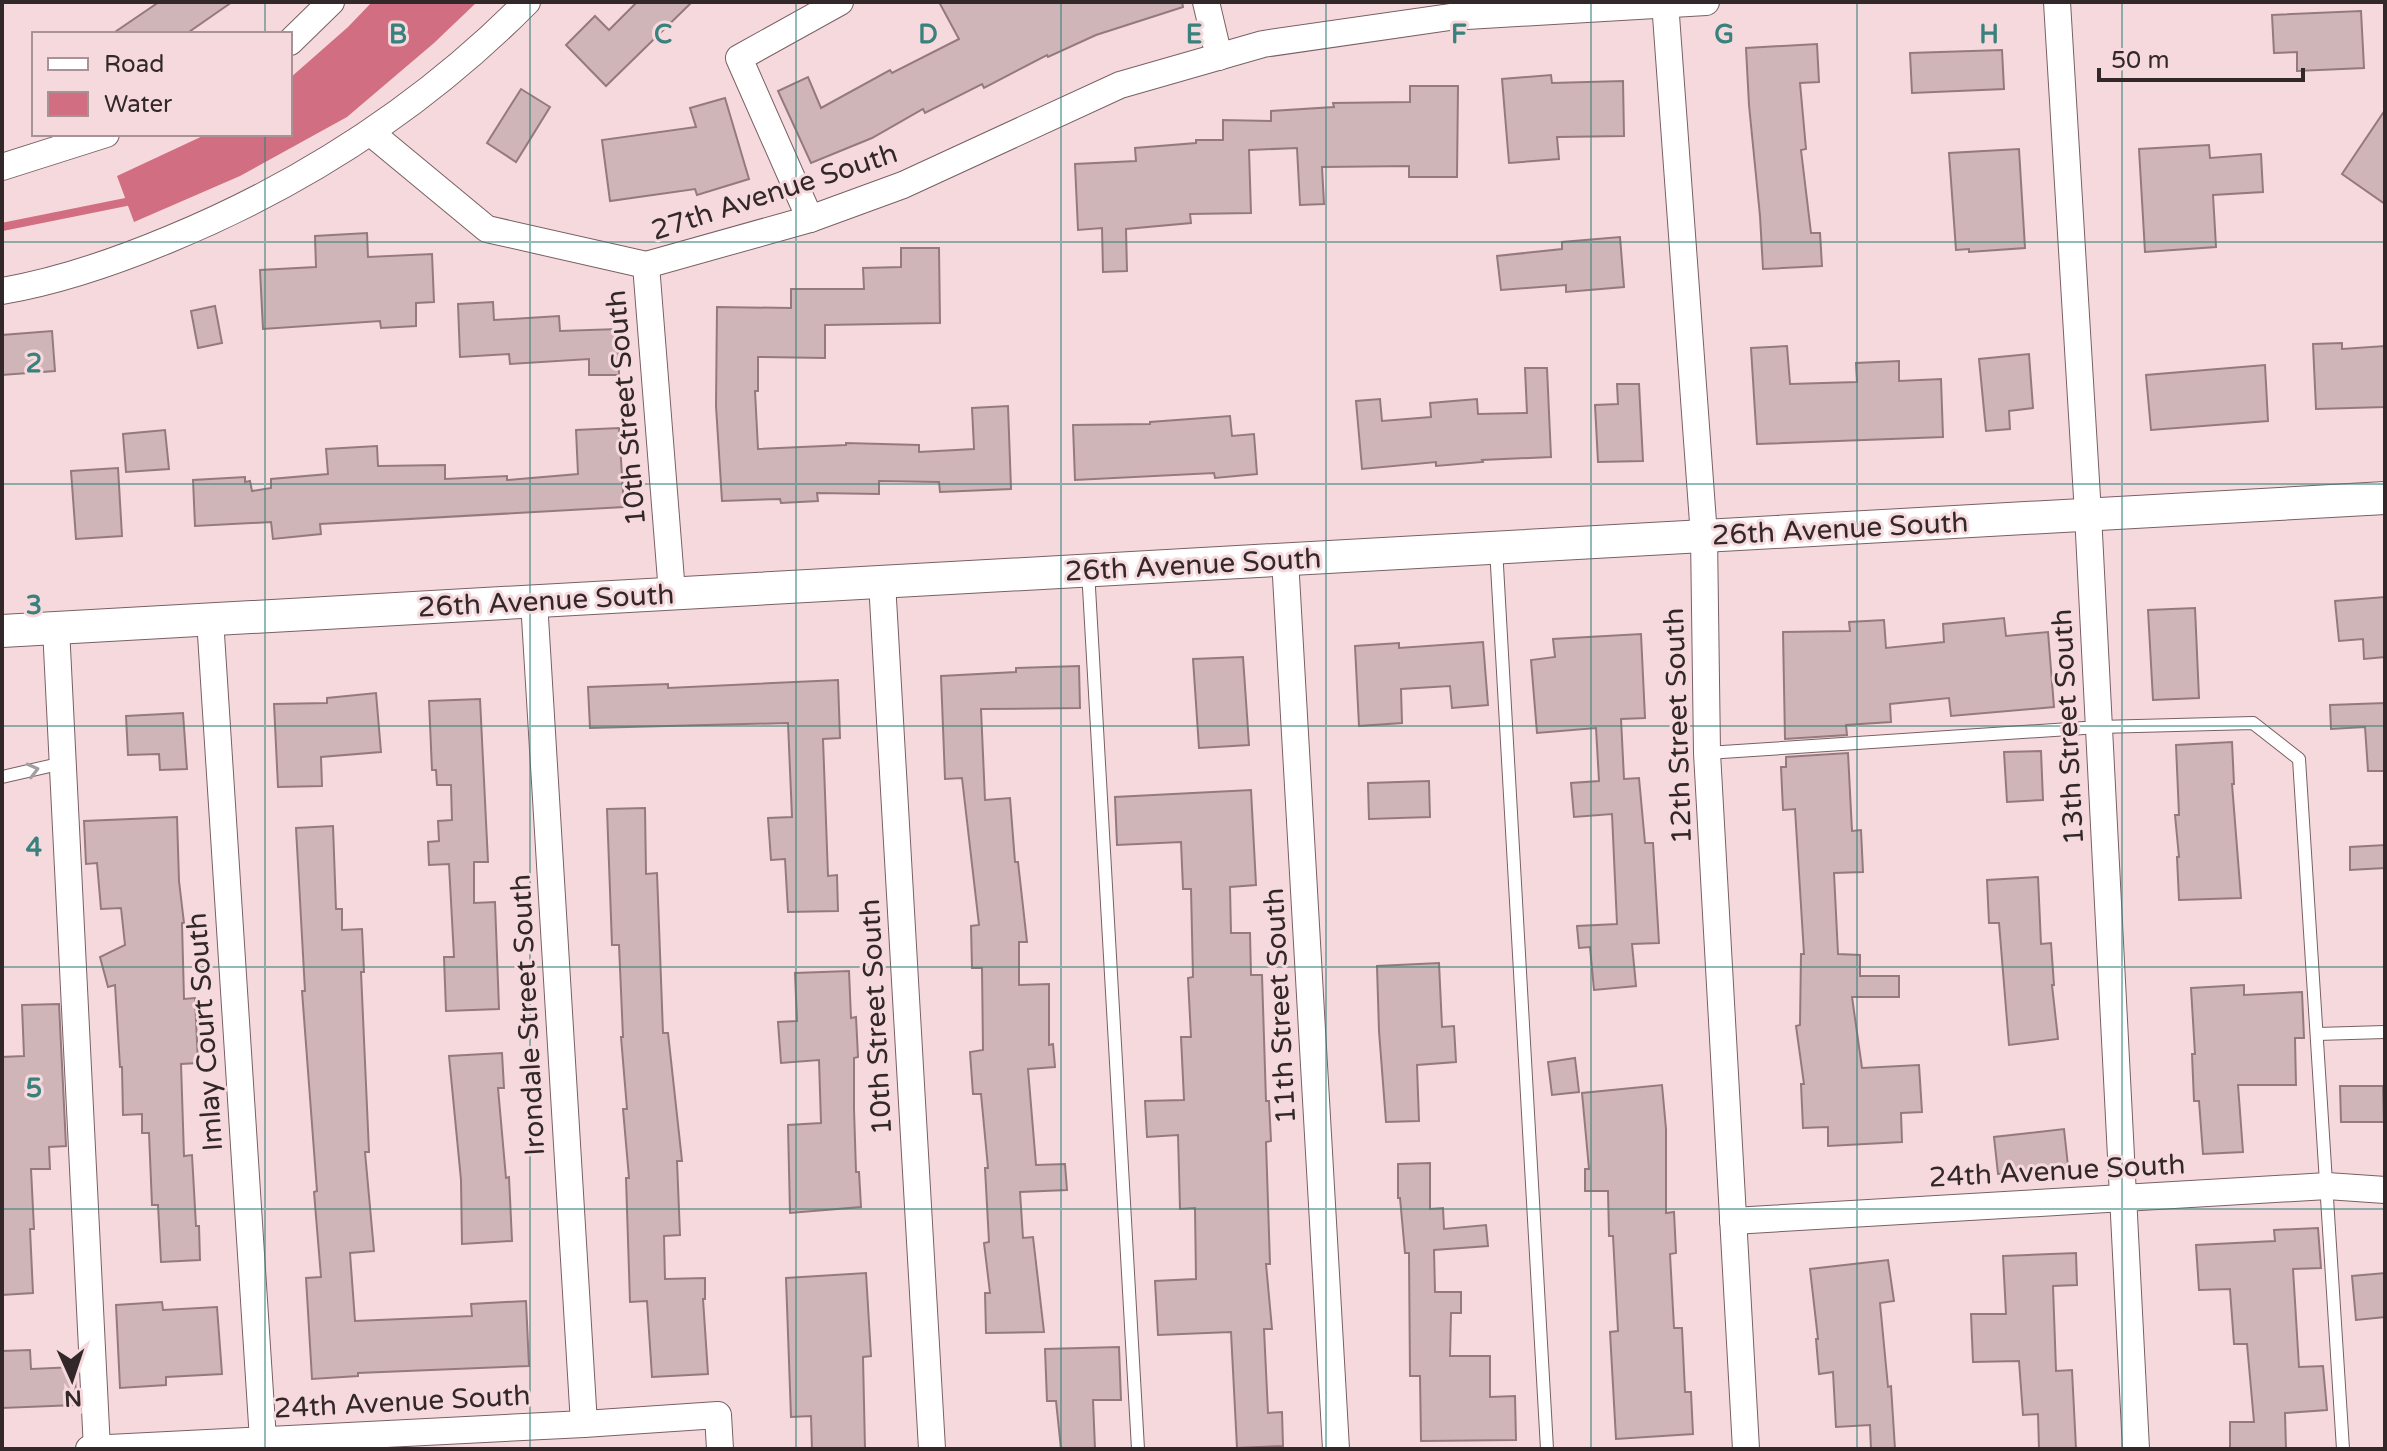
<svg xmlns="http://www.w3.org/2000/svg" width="2387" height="1451" viewBox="0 0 2387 1451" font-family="'Varela Round',sans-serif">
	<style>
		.water { fill: #d16e81 }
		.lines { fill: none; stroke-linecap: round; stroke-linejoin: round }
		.stream { stroke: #d16e81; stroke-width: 8 }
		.building { fill: #d0b5b8; stroke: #947a7e; stroke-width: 2 }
		.service-casing { stroke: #796064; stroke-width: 14 }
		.minor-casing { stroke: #796064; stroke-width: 28 }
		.tertiary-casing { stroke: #796064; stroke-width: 34 }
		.service { stroke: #fff; stroke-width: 12 }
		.minor { stroke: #fff; stroke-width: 26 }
		.tertiary { stroke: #fff; stroke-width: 32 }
		.oneway { stroke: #a39e9f }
		.grid { fill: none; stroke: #39817c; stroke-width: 2; stroke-opacity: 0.55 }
		.labels { text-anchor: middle; stroke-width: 6; stroke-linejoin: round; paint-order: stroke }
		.street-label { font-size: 28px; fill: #322829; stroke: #f6d9dd }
		.grid-label { font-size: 26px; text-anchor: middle; font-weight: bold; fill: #39817c; stroke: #f6d9dd; stroke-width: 6; stroke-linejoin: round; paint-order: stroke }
	</style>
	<rect width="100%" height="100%" fill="#f6d9dd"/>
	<path class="water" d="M372,2H477L434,43L347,117L240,176L134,222L117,176L207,134H290V78L348,27Z"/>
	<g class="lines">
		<path class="stream" d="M2,227L126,202"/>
	</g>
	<g class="building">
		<path d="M159,2H232L186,34H112Z"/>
		<path d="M637,2H692L606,86L566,45L595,16L609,30Z"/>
		<path d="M939,2H1182L1183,7L1096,35L1048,57L1047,55L984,88L982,84L925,113L923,109L872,138L811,163L778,91L808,77L821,108L890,70L892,73L959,39Z"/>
		<path d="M2361,11L2364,68L2297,71V52L2274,53L2272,15Z"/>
		<path d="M1817,44L1819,82L1800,83L1806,149L1801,150L1811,233H1820L1822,266L1763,269L1760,216L1749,105L1746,48Z"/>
		<path d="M2002,50L2004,89L1912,93L1910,53Z"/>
		<path d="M1551,75L1552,83L1623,81L1624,136L1557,137L1559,159L1509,163L1502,79Z"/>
		<path d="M1410,86H1458L1457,177H1409V166L1322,167L1324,204L1300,205L1297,148L1249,150L1251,213L1190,214L1191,223L1126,229L1127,271L1103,272L1102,228L1078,230L1075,164L1136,161L1135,148L1196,143V140H1223V120L1271,121V111L1334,107L1333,103L1410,102Z"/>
		<path d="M521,89L550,107L516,162L487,143Z"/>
		<path d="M725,98L749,179L697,195L695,189L610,201L602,140L696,127L690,108Z"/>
		<path d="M2385,110V204L2342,174Z"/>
		<path d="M2209,145L2210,158L2261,154L2263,192L2213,195L2216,247L2145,252L2139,149Z"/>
		<path d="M2019,149L2025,248L1969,252V249L1956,250L1949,153Z"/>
		<path d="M367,233L368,257L432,254L434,302L416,303V326L381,328L380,321L263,329L260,270L316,267L315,236Z"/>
		<path d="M1620,237L1624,287L1566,292V285L1501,290L1497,256L1562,249V242Z"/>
		<path d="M901,248H939L940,323L825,325V358L758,357V391H755L758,449L846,445V443L919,445V452L974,449L972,408L1008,406L1011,489L940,492L939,482L879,481V494L817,493L818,501L781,503L780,499L722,501L716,406L717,307L791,308V289H864L863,268L901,267Z"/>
		<path d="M493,302L494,320L559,316L560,331L618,329L619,375H589V359L510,364L509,354L460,357L458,304Z"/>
		<path d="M215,306L222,343L198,348L191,311Z"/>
		<path d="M52,331L55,371L2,375V335Z"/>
		<path d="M2342,343V349L2385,346V407L2316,409L2313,344Z"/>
		<path d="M1787,346L1790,384L1857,382L1856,363L1899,361V381L1941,379L1943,437L1757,444L1751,348Z"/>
		<path d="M2029,354L2033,408L2009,411L2010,429L1986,431L1979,359Z"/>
		<path d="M2265,365L2268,421L2151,430L2146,375Z"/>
		<path d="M1525,368H1547L1551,457L1482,460L1483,462L1436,466V462L1362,469L1356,401L1380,399L1382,421L1431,417L1430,403L1477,399L1478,414L1527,413Z"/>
		<path d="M1617,384H1639L1643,461L1598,462L1595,405L1618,404Z"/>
		<path d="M1230,416L1232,436L1254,434L1257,474L1215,478L1214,473L1075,480L1073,425L1150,424V422Z"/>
		<path d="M619,428L624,507L320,524L321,534L273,539L271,522L195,526L193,480L245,477V482L250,481L252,491L271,488V479L328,474L326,449L377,446L378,466L445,465V479L507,476V480L578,474L576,430Z"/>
		<path d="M165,430L169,469L126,472L123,434Z"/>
		<path d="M118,468L122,536L76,539L71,471Z"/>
		<path d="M2385,597V657L2364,659L2363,639L2339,641L2335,601Z"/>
		<path d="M2195,608L2199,698L2153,700L2148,610Z"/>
		<path d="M2004,618L2006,636L2048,632L2054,707L1951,716L1949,698L1890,704L1891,722L1846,725L1847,735L1785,739L1783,632L1850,631L1849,622L1884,620L1886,648L1944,642L1943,624Z"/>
		<path d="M1641,634L1645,718L1621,719L1624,779L1639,778L1645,843H1653L1659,943L1632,944L1636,986L1594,990L1590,947L1579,948L1577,926L1617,924L1612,814L1574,817L1571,783L1599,781L1596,728L1537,733L1531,660L1555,657L1553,639Z"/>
		<path d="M1483,642L1488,705L1452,708L1450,686L1401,689L1402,723L1359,726L1355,646L1399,643V648Z"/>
		<path d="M1243,657L1249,745L1199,748L1193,659Z"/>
		<path d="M1079,666L1080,708L981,709L985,800L1010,798L1015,862H1018L1027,942H1019V985L1049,984V1045L1053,1044L1055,1067L1028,1069L1036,1165L1065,1164L1067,1190L1020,1192L1023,1238L1033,1237L1044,1332L986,1333L985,1293H990L984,1243L989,1242L985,1168H988L981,1094H973L970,1052L983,1050L982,968H972L971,926L979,925L962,778L945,779L941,676L1016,672V668Z"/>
		<path d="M838,680L840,738L823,739L828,876L837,875L838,911L788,912L785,859L771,860L768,818L792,817L788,723L590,728L588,687L668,684V688Z"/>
		<path d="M376,693L381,752L321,757L322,786L278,787L274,704L327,703V698Z"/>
		<path d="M480,699L488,862H474V903L495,902L499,1009L446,1011L444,957H454L449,864L429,865L428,842L439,841L438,821L452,820L451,785H437L436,770H432L429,701Z"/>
		<path d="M2385,703V771H2368L2365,727L2331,729L2330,705Z"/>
		<path d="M183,713L187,769L160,770L159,754L128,755L126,716Z"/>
		<path d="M2232,742L2234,784H2232L2241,898L2179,900L2177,857H2179L2175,815H2179L2176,745Z"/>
		<path d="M2041,751L2043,800L2007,802L2004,752Z"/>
		<path d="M1848,753L1852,831L1861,830L1863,872L1834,873L1838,954L1860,955V976H1899V997H1852L1862,1068L1919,1065L1922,1112L1901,1113L1902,1142L1828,1146V1127L1803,1128L1801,1084H1804L1796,1026L1800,1025L1801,954H1804L1795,809L1783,810L1781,767H1786V757Z"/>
		<path d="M1429,781L1430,817L1369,819L1368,783Z"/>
		<path d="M1251,790L1256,885L1230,887L1231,933H1250L1251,975H1262L1266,1101H1269L1271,1141L1266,1142L1270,1264H1266L1272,1329H1264L1268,1413L1282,1412L1283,1446L1237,1448L1231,1332L1158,1335L1155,1281L1196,1279L1195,1208L1180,1209L1178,1135L1147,1137L1145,1101L1184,1100L1181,1037H1191L1188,978L1193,977L1191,889H1183L1181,842L1117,845L1115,797Z"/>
		<path d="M645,808L646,874L657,873L663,1033H668L682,1161H677L680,1235L664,1236L665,1279L705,1278V1299H703L708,1374L652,1377L647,1301L630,1302L626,1178H629L623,1109H627L621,1037H623L619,945H612L607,809Z"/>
		<path d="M177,817L179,881L184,923H182L184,999L195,998L198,1063L181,1064L184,1156L192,1155L196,1226H199L200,1260L161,1262L158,1205H152L149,1133H142V1114L123,1115L122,1067H120L115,985L108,987L100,957L125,945L121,908L101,909L97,863L86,864L84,821Z"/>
		<path d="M333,826L336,909H342V930L362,929L364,972H361L369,1152H365L374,1251L350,1253L355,1321L472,1316L471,1304L526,1301L529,1366L358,1373V1376L312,1379L306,1278L321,1277L314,1192L317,1191L302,991H305L296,828Z"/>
		<path d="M2385,845V868L2350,870V847Z"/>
		<path d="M2038,877L2041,944L2051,943L2054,985H2052L2058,1039L2009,1045L1999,923H1989L1987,880Z"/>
		<path d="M1439,963L1442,1027L1454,1026L1456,1062L1417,1065L1419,1121L1386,1122L1379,1031L1377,966Z"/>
		<path d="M849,971L851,1018L856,1017L858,1057L854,1058V1109L856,1172H859L861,1207L790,1213L788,1125L821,1123L819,1060L781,1063L778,1022L797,1021L795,973Z"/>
		<path d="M2244,985V995L2302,992L2304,1038H2295L2296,1085H2238L2243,1152L2203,1154L2199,1101H2194L2192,1054H2195L2191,988Z"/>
		<path d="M59,1004L66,1146L49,1147L50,1169H31L34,1229H30L33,1293L2,1295V1057L24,1056L22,1005Z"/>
		<path d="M502,1053L504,1088H498L506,1178L509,1177L512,1241L462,1244L461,1180L449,1056Z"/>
		<path d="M1575,1058L1579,1092L1552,1095L1548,1062Z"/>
		<path d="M1662,1085L1666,1129V1213L1674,1212L1676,1253L1670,1254L1674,1328H1682L1685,1392H1691L1693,1434L1616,1439L1610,1332L1618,1331L1613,1236H1609L1608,1191H1585V1169H1589L1582,1093Z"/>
		<path d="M2340,1086H2383L2384,1122H2341Z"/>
		<path d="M2064,1129L2068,1166L1998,1174L1994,1137Z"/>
		<path d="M1430,1163V1209L1443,1208L1444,1229L1486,1225L1488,1246L1434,1250L1435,1292H1461V1313H1451L1450,1356H1490V1397L1515,1396L1516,1440L1421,1441L1420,1376H1410L1409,1253H1405L1400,1198H1398V1164Z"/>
		<path d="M2318,1228L2321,1268L2293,1269L2299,1367L2323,1366L2327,1410L2285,1413L2286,1449H2230V1422H2254L2247,1344H2234L2230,1289L2199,1290L2196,1245L2275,1241L2274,1230Z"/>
		<path d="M2076,1253L2077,1285L2053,1286L2056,1371L2072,1370L2076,1449H2039L2038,1414L2023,1415L2019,1361L1973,1362L1971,1314H2006L2003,1256Z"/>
		<path d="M1888,1260L1894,1301L1880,1303L1888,1387L1891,1386L1895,1449H1871L1870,1425L1836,1427L1833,1372L1819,1374L1816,1339H1818L1810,1269Z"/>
		<path d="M866,1273L871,1356L863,1357L865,1449H812L811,1416L791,1417L786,1278Z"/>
		<path d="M2385,1273V1317L2356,1320L2352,1276Z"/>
		<path d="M162,1302L163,1310L217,1307L222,1374L166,1377V1385L120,1388L116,1305Z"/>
		<path d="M1119,1347L1121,1400H1093L1095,1449H1061L1056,1401H1047L1045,1349Z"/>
		<path d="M30,1350L31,1369L75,1367L76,1405L2,1408V1351Z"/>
	</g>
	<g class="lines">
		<defs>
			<g id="service">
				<path d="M1496,548L1547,1449"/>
				<path d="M1088,570L1138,1449"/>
				<path d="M1707,753L2099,727L2253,723L2299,759L2343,1449"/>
				<path d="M2,777L63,763"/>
				<path d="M2317,1034L2385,1032"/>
			</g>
			<g id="minor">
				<path d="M1206,2L1219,57"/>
				<path d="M1665,2L1704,536L1707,753L1746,1449"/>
				<path d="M2057,2L2088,514L2136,1449"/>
				<path d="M290,42L331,2"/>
				<path d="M371,133L487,229L646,265L810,219L903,185L1120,85L1263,44L1450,17L1706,2"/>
				<path d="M2,167L106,134"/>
				<path d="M810,219L739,58L840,2"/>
				<path d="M646,265L672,593"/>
				<path d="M2,291C60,281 115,262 170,239C303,184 425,105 527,2"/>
				<path d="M1285,559L1336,1449"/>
				<path d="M882,582L932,1449"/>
				<path d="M534,601L584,1424"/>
				<path d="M210,619L263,1440"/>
				<path d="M56,628L97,1449"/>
				<path d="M1733,1221L2327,1186L2385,1190"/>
				<path d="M89,1449L584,1424L718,1415L720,1449"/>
			</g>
			<path id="tertiary" d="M2,631L2385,498"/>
		</defs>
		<use href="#service" class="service-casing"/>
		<use href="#minor" class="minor-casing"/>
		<use href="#tertiary" class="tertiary-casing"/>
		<use href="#service" class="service"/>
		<use href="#minor" class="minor"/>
		<use href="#tertiary" class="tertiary"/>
	</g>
	<defs><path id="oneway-chevron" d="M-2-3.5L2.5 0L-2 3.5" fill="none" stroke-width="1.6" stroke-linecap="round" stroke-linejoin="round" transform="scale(2)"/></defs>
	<use class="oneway" href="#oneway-chevron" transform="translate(33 770) rotate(-14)"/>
	<path class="grid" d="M265,2V34M530,2V1449M796,2V1449M1061,2V1449M1326,2V1449M1591,2V1449M1857,2V1449M2122,2V1449M265,134V1449M2,242H2385M2,484H2385M2,726H2385M2,967H2385M2,1209H2385"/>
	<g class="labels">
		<g class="street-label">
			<text transform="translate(774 191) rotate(-18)" y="10">27th Avenue South</text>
			<text transform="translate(625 408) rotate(-95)" y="10">10th Street South</text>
			<text transform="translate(1840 528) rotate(-3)" y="10">26th Avenue South</text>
			<text transform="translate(1193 564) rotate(-3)" y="10">26th Avenue South</text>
			<text transform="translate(546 600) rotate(-3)" y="10">26th Avenue South</text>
			<text transform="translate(1677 726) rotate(-92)" y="10">12th Street South</text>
			<text transform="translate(2067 727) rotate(-93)" y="10">13th Street South</text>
			<text transform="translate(1279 1006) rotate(-93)" y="10">11th Street South</text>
			<text transform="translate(527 1015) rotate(-93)" y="10">Irondale Street South</text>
			<text transform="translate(875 1017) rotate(-93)" y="10">10th Street South</text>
			<text transform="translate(204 1032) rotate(-94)" y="10">Imlay Court South</text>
			<text transform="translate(2057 1170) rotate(-3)" y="10">24th Avenue South</text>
			<text transform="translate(402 1401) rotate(-3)" y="10">24th Avenue South</text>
		</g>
	</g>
	<g class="grid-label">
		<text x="398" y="43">B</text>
		<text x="663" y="43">C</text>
		<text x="928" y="43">D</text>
		<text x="1194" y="43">E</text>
		<text x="1459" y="43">F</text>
		<text x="1724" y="43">G</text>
		<text x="1989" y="43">H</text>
		<text x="34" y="372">2</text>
		<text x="34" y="614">3</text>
		<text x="34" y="856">4</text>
		<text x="34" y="1097">5</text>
	</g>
	<rect width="2387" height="1451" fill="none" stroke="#322829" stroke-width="8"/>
	<rect x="32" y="32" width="260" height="104" fill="#f6d9dd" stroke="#a89295" stroke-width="2"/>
	<rect x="48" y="58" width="40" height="12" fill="#ffffff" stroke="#a89295" stroke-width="2"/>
	<text x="104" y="72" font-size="24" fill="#322829">Road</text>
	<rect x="48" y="92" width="40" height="24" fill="#d16e81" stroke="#a89295" stroke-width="2"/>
	<text x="104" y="112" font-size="24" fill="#322829">Water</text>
	<g transform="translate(72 1379) rotate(177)" stroke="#f6d9dd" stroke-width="6" paint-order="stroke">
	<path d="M0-6L14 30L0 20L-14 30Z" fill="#322829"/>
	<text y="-12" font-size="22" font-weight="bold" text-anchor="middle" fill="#322829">N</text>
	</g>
	<path d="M2099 68v12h204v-12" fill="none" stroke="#322829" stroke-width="4"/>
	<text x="2111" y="68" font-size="24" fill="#322829" stroke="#f6d9dd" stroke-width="6" paint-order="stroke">50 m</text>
</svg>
